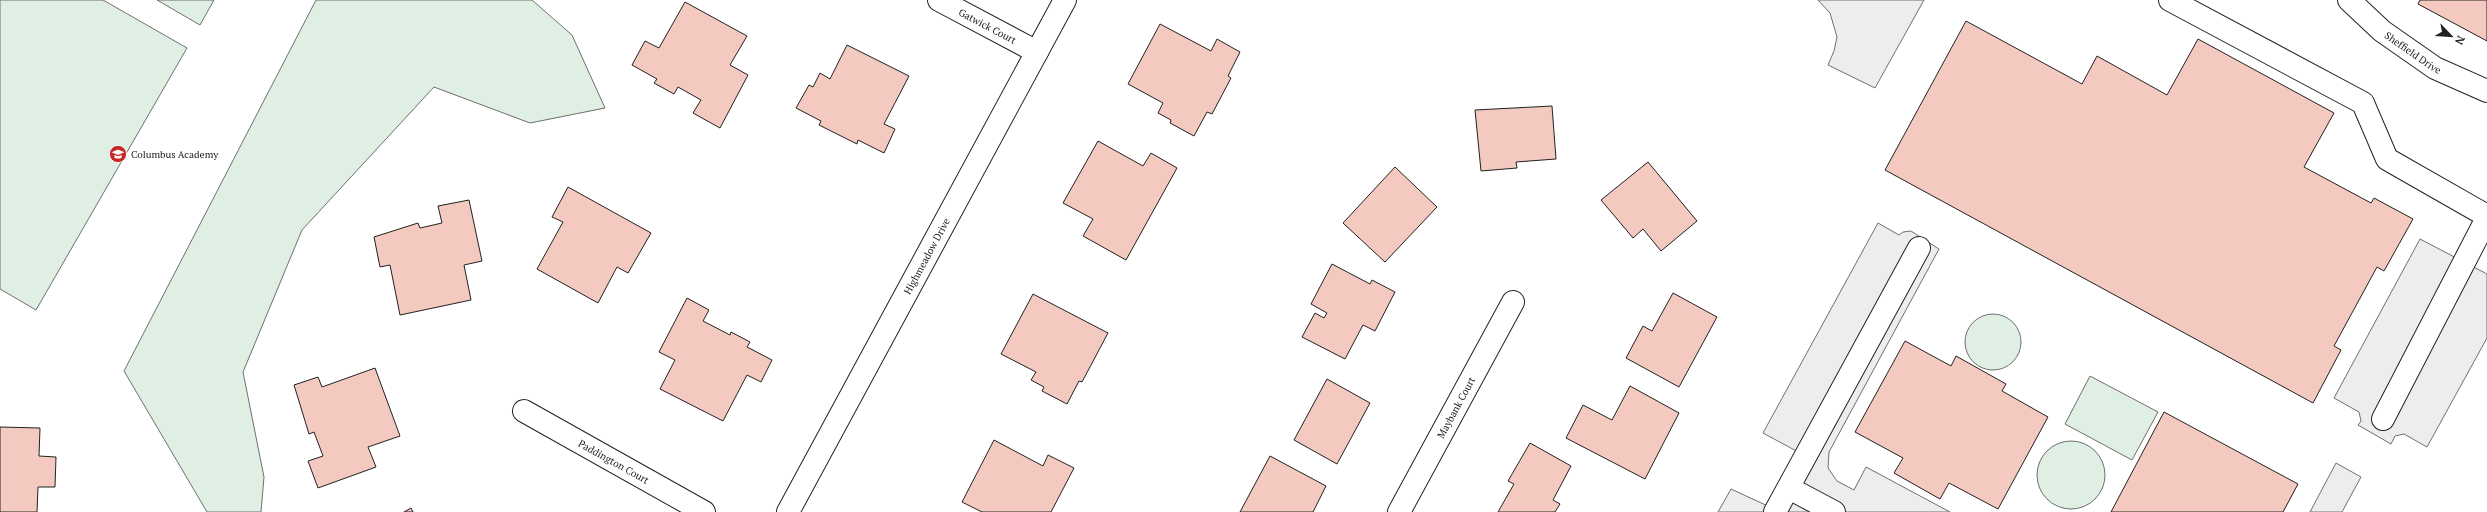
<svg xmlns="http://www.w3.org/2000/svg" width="2487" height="512" viewBox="0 0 2487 512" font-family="'PT Serif',serif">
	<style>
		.green { fill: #e0efe3; stroke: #6f6f6f }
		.parking { fill: #ededed; stroke: #6f6f6f }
		.building { fill: #f3c9c0; stroke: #222 }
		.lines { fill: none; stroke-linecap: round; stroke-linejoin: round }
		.minor-casing { stroke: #222; stroke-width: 24 }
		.minor { stroke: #fff; stroke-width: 22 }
		.labels { text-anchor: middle; stroke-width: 3; stroke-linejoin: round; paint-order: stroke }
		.street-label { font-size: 10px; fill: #222; stroke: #fff }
		.poi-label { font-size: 10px; fill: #222; stroke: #fff; text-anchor: start }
	</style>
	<rect width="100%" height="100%" fill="#fff"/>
	<g class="green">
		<path d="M0,0H103L187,48L36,310L0,289Z"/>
		<path d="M157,0H214L200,25Z"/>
		<path d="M316,0H532L572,35L605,108L530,123L434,87L302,230L243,372L264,477L261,512H207L124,371Z"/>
		<circle cx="1993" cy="342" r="28"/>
		<path d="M2090,376L2158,412L2132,460L2065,424Z"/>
		<circle cx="2071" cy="475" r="34"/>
	</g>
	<g class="parking">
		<path d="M1818,0H1924L1875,88L1828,65L1834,51L1837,37L1830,13Z"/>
		<path d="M1878,223L1899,235L1903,232L1911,231L1939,249L1829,452L1828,468L1837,481L1854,490L1866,467L1950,512H1718L1731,489L1770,507L1800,453L1763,433Z"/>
		<path d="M2420,239L2487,274V338L2427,447L2404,434L2395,436L2391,444L2358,425L2361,421L2359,412L2334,398Z"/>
		<path d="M2336,463L2361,477L2342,512H2310Z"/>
	</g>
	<g class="building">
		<path d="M2420,0H2487V41L2418,4Z"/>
		<path d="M685,2L747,36L730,65L748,75L720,128L693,113L701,100L678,87L674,94L654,83L657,79L632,65L645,41L659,48Z"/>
		<path d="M1966,21L2082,84L2097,56L2167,95L2198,39L2334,113L2304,167L2371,203L2374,198L2413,219L2384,271L2377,267L2334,346L2341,350L2313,403L1885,170Z"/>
		<path d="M1160,24L1211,51L1217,39L1240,52L1228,76L1231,78L1212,114L1207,112L1194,136L1170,123L1171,120L1158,113L1163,103L1128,84Z"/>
		<path d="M847,45L909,76L884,124L895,129L884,153L858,140L857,144L819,125L821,121L796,108L809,85L813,87L820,73L830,79Z"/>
		<path d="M1552,106L1556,159L1516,162L1517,168L1481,171L1475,110Z"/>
		<path d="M1098,141L1143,166L1151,153L1177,168L1126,260L1083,236L1093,219L1063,203Z"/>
		<path d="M1648,162L1697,221L1661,251L1643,229L1633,238L1601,200Z"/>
		<path d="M1395,167L1437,207L1385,262L1343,223Z"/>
		<path d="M568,187L651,233L628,273L617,267L598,303L537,269L563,222L552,217Z"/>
		<path d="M469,200L482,261L464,265L471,300L400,315L390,265L380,267L374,237L418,223L420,228L442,223L438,206Z"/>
		<path d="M1332,264L1370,284L1372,280L1395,292L1375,331L1363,325L1345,359L1302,337L1315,313L1324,318L1327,313L1311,304Z"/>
		<path d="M1673,293L1717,317L1679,387L1626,358L1643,326L1652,331Z"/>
		<path d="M1033,294L1108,333L1082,382L1079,381L1067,404L1042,391L1044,387L1031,380L1036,372L1001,354Z"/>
		<path d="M687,298L709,310L703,321L730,335L731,332L750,342L747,347L772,360L761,382L747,375L723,421L660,389L675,360L659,352Z"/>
		<path d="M1905,341L1951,366L1956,356L2006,384L2002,391L2048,417L1998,509L1949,483L1940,499L1894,473L1903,458L1855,432Z"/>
		<path d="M375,368L400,436L368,447L376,467L318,488L308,461L323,456L314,432L309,434L294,385L318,377L322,387Z"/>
		<path d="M1327,379L1370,403L1337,464L1294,440Z"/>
		<path d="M1630,386L1679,413L1645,479L1566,438L1583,405L1612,420Z"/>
		<path d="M2164,412L2298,484L2283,512H2111Z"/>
		<path d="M0,427L40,428L39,456L56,457L55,487H38L37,512H0Z"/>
		<path d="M994,440L1043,466L1048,455L1074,468L1051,512H982L962,502Z"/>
		<path d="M1530,443L1571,466L1553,500L1560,504L1555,512H1498L1514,484L1508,481Z"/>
		<path d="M1270,456L1326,486L1313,512H1240Z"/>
		<path d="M411,508L413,512H404Z"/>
	</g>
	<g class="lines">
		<defs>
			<g id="minor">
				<path id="s1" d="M939,0L1037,52"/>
				<path d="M2170,0L2363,103L2387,159L2487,216"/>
				<path id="s2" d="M2349,0L2382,31L2435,68L2487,91"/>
				<path id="s3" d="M524,411L704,512"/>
				<path d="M2383,419L2487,218"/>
				<path d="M1789,488L1834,512"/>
				<path id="s4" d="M788,512L1065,0"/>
				<path id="s5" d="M1399,512L1513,302"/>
				<path d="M1775,512L1919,248"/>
			</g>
		</defs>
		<use href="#minor" class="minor-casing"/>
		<use href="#minor" class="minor"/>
	</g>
	<defs>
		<symbol id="school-disc" viewBox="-11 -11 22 22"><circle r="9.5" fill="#c62828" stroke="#fff"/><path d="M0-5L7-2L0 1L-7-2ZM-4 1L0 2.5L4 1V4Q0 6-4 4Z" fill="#fff"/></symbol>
	</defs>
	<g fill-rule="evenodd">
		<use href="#school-disc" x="108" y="144" width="20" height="20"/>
	</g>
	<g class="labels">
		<g class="street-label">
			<text dy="4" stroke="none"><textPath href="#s1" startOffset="55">Gatwick Court</textPath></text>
			<text dy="4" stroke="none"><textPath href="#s2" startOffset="83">Sheffield Drive</textPath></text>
			<text dy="4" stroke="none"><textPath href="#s4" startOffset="291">Highmeadow Drive</textPath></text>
			<text dy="4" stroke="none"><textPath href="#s5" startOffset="119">Maybank Court</textPath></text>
			<text dy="4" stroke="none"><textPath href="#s3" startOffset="103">Paddington Court</textPath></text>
		</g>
		<g class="poi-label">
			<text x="131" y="158">Columbus Academy</text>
		</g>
	</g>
	<g transform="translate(2451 36) rotate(115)" stroke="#ffffff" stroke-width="3" paint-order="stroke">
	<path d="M0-3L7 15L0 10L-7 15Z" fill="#222222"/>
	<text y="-6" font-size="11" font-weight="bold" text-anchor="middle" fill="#222222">N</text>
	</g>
</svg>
